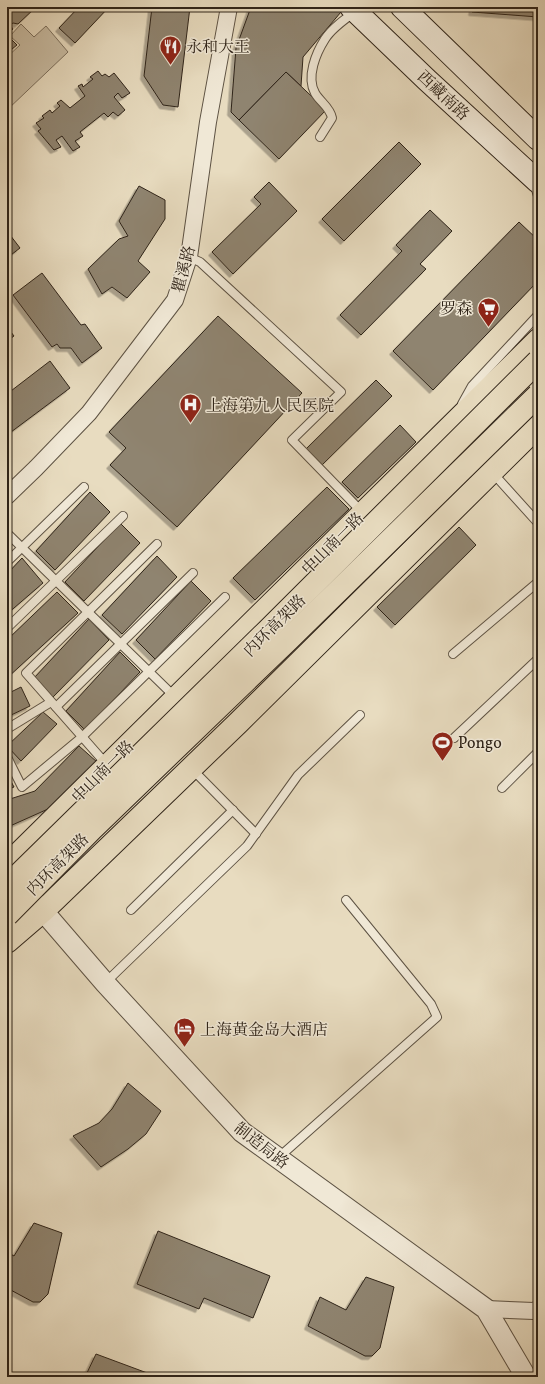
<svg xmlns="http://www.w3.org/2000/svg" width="545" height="1384" viewBox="0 0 545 1384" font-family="Vollkorn,'Noto Serif SC',serif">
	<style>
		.green { fill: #c9bda4; stroke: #7c705e }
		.building { fill: #8f8470; stroke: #2f2419; filter: url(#shadow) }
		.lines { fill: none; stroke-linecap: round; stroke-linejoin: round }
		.service-casing { stroke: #5d5243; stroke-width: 10 }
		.minor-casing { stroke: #5d5243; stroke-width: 18 }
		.tertiary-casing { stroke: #5d5243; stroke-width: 22 }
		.secondary-casing { stroke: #2f2419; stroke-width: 24 }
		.primary-casing { stroke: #2f2419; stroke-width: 24 }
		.service { stroke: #f0e8d6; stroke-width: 8 }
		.minor { stroke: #f0e8d6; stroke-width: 16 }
		.tertiary { stroke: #f0e8d6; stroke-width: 20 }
		.secondary { stroke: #f0e8d6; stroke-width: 22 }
		.primary { stroke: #e8dcc0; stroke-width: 22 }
		.trunk-bridge-casing { stroke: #2f2419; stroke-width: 24; stroke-linecap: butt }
		.trunk-bridge { stroke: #e8dcc0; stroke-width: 22 }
		.labels { text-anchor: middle; stroke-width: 3; stroke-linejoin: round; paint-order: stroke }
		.poi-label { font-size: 16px; fill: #2f2419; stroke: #f0e8d6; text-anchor: start }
		.street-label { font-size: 16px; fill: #2f2419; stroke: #f0e8d6 }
	</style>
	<defs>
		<filter id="shadow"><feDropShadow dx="-3.5" dy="3.5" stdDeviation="0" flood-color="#0004"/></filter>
	</defs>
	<rect width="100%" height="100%" fill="#e8dcc0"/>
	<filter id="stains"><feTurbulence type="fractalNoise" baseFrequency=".005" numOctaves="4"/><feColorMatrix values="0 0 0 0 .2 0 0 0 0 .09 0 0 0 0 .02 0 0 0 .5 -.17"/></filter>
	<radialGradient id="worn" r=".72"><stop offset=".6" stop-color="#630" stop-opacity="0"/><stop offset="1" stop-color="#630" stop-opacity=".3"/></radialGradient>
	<path class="green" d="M21,24L34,37L46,26L68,52L7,110V57L20,45L10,36Z"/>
	<g class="building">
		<path d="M7,7H36L18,24L13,23L10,25L13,29L7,35Z"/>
		<path d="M79,7H109L75,43L59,28Z"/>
		<path d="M152,7H190L178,107L163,105L144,76Z"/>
		<path d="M251,7H336L341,12L303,57L301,86L286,72L239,120L231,112L236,48Z"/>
		<path d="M473,7H538V17L472,12Z"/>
		<path d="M7,35L17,45L7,53Z"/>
		<path d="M98,71L102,76L105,74L109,77L114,73L130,93L122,98L118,93L114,97L125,110L118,116L113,112L108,117L104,113L80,132L83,136L75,141L80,147L73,151L62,136L56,140L61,147L54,150L38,131L41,129L36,123L44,118L42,116L50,110L52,113L60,106L57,103L61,100L70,108L85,96L78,86L82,84L83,87L93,79L90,77Z"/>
		<path d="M286,72L326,110L279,159L239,120Z"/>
		<path d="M399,142L421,164L344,241L322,219Z"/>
		<path d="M269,182L297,211L233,274L212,252L261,204L254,197Z"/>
		<path d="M139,186L165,200V219L138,261L150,272L127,298L112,287L102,294L88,269L119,239L128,236L119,221Z"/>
		<path d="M430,210L452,231L420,264L426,269L361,335L340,315L402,251L396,245Z"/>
		<path d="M519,222L538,240V281L433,390L393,351Z"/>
		<path d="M7,231L20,248L7,258Z"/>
		<path d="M42,273L81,325L85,324L102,348L82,363L71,348H60L57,344L52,347L13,295Z"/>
		<path d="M218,316L302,393L177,527L110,465L126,448L109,432Z"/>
		<path d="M7,327L14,336L7,341Z"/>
		<path d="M50,361L70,388L7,435V394Z"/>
		<path d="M376,380L392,396L322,465L306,449Z"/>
		<path d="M400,425L416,442L358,498L342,482Z"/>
		<path d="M327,487L349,509L255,600L233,578Z"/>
		<path d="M90,492L110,512L55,570L36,551Z"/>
		<path d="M120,523L140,543L84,601L65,582Z"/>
		<path d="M459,527L476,545L395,625L377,607Z"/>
		<path d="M157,556L177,577L122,634L102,615Z"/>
		<path d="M22,558L43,583L7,614V574Z"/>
		<path d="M191,581L211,601L155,659L136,640Z"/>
		<path d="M57,592L78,613L7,678V640Z"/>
		<path d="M89,619L109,640L53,697L34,678Z"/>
		<path d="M120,652L140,672L85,730L66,711Z"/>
		<path d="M21,687L30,706L7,717V694Z"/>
		<path d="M43,712L57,724L21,761L7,746Z"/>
		<path d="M79,746L97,762L48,809L10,826L7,821V793L10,799L35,791Z"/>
		<path d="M7,774L14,787L7,790Z"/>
		<path d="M128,1083L161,1111L146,1134L128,1149L101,1167L73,1136L99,1123L112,1109Z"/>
		<path d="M34,1223L62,1233L48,1294L40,1302H33L7,1288V1252L14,1256Z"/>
		<path d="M158,1231L270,1276L253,1318L204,1298L199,1309L137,1284Z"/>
		<path d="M366,1277L394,1287L380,1348L372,1356H365L308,1326L320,1297L346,1310Z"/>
		<path d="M96,1354L158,1377H85Z"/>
	</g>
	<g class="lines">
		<defs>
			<g id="service">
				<path d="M320,137L332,118C330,107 320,102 315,93C306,77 316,53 325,39C332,28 345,19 355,12"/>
				<path d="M534,183L538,196"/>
				<path d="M189,257L200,262L341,392L292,440L362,512"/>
				<path d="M462,404L472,386L538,315"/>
				<path d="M492,472L538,523"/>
				<path d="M7,533L175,697"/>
				<path d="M7,562L84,487"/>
				<path d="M7,628L123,516"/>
				<path d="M453,654L538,582"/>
				<path d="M56,707L193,573"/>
				<path d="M7,729L51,702"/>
				<path d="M454,738L538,659"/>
				<path d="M7,757L22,787L82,737L225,597"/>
				<path d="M107,765L26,673L157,544"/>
				<path d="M191,768L256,834"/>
				<path d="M502,788L538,752"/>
				<path d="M131,910L233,810"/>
				<path d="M105,983L247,846L298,775L360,715"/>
				<path d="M278,1158L437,1017L431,1004L346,900"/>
			</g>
			<g id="minor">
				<path d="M7,496L36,468L89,413L175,300L189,257L208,122L229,7"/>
				<path d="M486,1309L534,1311L538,1309"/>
			</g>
			<path id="tertiary" d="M17,881L23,891L43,911L105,983L242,1132L486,1309L526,1377"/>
			<g id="secondary">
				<path d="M351,7L427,80L538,182"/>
				<path d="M402,7L538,139"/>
			</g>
			<g id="primary">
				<path d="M7,865L538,340"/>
				<path d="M7,942L43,911L238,723L538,426"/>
			</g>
		</defs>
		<use href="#service" class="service-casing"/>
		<use href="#minor" class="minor-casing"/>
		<use href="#tertiary" class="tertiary-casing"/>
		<use href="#secondary" class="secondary-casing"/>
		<use href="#primary" class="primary-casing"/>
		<use href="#service" class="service"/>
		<use href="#minor" class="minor"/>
		<use href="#tertiary" class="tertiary"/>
		<use href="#secondary" class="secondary"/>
		<use href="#primary" class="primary"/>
		<defs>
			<g id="trunk-bridge">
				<path d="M7,886L268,630L538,361"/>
				<path d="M7,915L93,828L288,640L538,395"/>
			</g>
		</defs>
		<use href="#trunk-bridge" class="trunk-bridge-casing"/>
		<use href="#trunk-bridge" class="trunk-bridge"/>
	</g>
	<defs>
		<symbol id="restaurant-pin" viewBox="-11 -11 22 30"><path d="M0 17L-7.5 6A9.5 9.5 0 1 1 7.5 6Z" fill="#8f2418" stroke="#f0e8d6"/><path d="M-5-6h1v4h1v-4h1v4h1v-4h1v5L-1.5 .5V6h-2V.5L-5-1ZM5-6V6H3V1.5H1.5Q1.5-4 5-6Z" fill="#fff"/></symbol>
		<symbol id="supermarket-pin" viewBox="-11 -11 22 30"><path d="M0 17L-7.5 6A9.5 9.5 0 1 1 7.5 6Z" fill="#8f2418" stroke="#f0e8d6"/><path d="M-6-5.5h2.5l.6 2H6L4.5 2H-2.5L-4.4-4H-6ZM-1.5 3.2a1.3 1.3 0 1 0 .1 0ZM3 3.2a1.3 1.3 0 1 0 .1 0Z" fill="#fff"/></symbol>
		<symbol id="hospital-pin" viewBox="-11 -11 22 30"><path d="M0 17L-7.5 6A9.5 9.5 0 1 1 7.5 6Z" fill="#8f2418" stroke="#f0e8d6"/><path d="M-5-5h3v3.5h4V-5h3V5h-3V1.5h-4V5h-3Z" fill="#fff"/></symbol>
		<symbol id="stadium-pin" viewBox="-11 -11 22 30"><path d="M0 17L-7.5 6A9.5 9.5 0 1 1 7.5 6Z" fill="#8f2418" stroke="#f0e8d6"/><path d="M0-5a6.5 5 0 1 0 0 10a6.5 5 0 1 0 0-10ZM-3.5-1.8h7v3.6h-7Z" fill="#fff"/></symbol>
		<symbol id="hotel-pin" viewBox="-11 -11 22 30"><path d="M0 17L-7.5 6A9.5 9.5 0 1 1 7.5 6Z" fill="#8f2418" stroke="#f0e8d6"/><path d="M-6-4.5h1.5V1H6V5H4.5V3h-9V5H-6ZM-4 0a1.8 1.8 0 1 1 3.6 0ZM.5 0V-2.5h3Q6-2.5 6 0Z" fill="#fff"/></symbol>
	</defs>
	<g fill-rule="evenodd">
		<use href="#restaurant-pin" x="158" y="34" width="25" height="34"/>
		<use href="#supermarket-pin" x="476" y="296" width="25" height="34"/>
		<use href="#hospital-pin" x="178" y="392" width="25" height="34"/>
		<use href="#stadium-pin" x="430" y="730" width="25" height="34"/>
		<use href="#hotel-pin" x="172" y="1016" width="25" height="34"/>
	</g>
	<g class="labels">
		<g class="poi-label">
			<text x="186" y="52">永和大王</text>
			<text x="472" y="314" text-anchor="end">罗森</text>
			<text x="206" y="411">上海第九人民医院</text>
			<text x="458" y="748">Pongo</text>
			<text x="200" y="1035">上海黄金岛大酒店</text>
		</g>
		<g class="street-label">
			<text transform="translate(444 95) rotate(43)" y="6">西藏南路</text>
			<text transform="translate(183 269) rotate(-75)" y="6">瞿溪路</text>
			<text transform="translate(332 543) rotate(-45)" y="6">中山南一路</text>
			<text transform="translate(274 625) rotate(-45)" y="6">内环高架路</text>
			<text transform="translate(102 771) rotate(-45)" y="6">中山南一路</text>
			<text transform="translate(57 864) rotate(-45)" y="6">内环高架路</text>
			<text transform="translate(262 1145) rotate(38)" y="6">制造局路</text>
		</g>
	</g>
	<rect width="545" height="1384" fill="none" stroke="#e8dcc0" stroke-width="24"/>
	<rect x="8" y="8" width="529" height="1368" fill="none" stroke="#2f2419" stroke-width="2"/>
	<rect x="12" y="12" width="521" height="1360" fill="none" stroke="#2f2419"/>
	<rect width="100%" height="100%" filter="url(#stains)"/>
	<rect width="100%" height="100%" fill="url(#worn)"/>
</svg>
